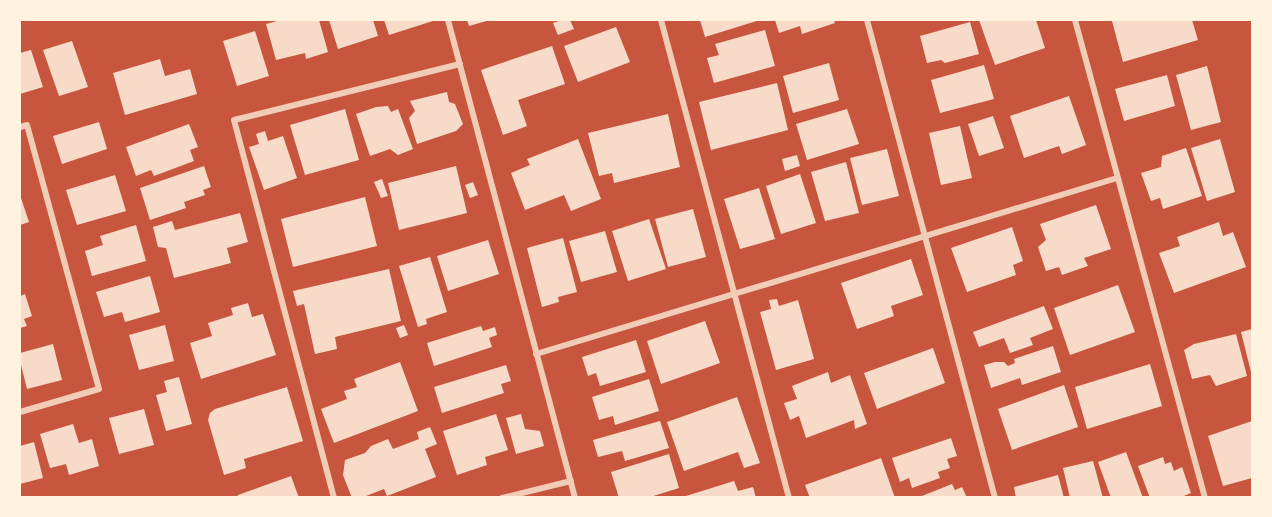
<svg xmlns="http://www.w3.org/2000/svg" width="1272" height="517" viewBox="0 0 1272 517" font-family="'IBM Plex Sans',sans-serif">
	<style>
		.building { fill: #f7dbc8 }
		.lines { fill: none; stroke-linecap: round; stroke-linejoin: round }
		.minor { stroke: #f1ccb7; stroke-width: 6 }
	</style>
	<rect width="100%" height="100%" fill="#c8553d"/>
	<g class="building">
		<path d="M281,20H319L328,52L306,59L305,53L276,60L266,24Z"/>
		<path d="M329,20H373L378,36L338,49Z"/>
		<path d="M384,20H436L389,35Z"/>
		<path d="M467,20H490L469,26Z"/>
		<path d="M562,20H570L574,29L558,35L553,23Z"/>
		<path d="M700,20H760L705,37Z"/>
		<path d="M775,20H834L835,23L802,34L800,26L779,33Z"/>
		<path d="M979,20H1036L1045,48L995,65Z"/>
		<path d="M1118,20H1192L1198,40L1123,62L1112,21Z"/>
		<path d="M970,22L979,54L945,63L941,60L927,63L920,36Z"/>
		<path d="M616,27L630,62L578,82L564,46Z"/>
		<path d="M765,30L775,66L714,83L707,58L719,55L715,44Z"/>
		<path d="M255,31L269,76L237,86L223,41Z"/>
		<path d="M72,41L88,87L59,96L43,50Z"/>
		<path d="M552,46L565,84L518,100L527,126L503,135L481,70Z"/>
		<path d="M31,50L43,87L20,94V53Z"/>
		<path d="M160,59L165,76L190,69L197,94L125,115L113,73Z"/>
		<path d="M829,63L839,100L793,113L783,76Z"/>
		<path d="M984,65L994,99L940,113L931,80Z"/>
		<path d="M1207,66L1221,122L1191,130L1176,75Z"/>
		<path d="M1167,75L1175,106L1124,121L1115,89Z"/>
		<path d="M777,83L788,130L711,150L699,102Z"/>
		<path d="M447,92L449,102L455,104L463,124L456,131L417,144L409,118L415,111L410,101Z"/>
		<path d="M1069,96L1086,145L1062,154L1059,146L1024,158L1010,116Z"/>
		<path d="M388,106L391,112L398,109L413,149L398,155L390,149L370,156L356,114L376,107Z"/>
		<path d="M345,109L359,160L305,175L290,125Z"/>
		<path d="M847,109L859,144L807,160L796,124Z"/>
		<path d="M668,114L680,167L614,183L612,173L599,176L588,133Z"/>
		<path d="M993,116L1004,148L979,156L968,124Z"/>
		<path d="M99,122L107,149L62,164L53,136Z"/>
		<path d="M189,124L198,147L190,150L194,161L154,176L151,170L136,176L126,147Z"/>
		<path d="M960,126L972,178L941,185L929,133Z"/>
		<path d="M265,131L268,141L283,136L297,178L264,190L249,147L259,144L256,134Z"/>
		<path d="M578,139L601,199L571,211L564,195L525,210L511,173L530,165L527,159Z"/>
		<path d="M1220,139L1235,192L1207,201L1191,148Z"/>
		<path d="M1186,148L1202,196L1163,209L1160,198L1151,201L1141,173L1161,167L1162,156Z"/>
		<path d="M887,149L899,196L862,205L850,158Z"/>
		<path d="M797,155L800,166L785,171L782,159Z"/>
		<path d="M846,162L859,213L825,221L811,172Z"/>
		<path d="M204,166L211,187L203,190L205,195L184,202L186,208L150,220L140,188Z"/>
		<path d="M456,166L467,213L399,230L388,183Z"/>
		<path d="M800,174L816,223L781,234L766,186Z"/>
		<path d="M115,175L126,211L77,225L66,190Z"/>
		<path d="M382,179L388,196L381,198L374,182Z"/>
		<path d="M473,182L478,195L470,198L465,185Z"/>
		<path d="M759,188L775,239L740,249L724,199Z"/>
		<path d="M20,195L29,222L20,225Z"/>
		<path d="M365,197L377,246L293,267L281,219Z"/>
		<path d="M1096,205L1111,249L1084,258L1088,266L1062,275L1059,267L1046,271L1038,247L1046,240L1040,224Z"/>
		<path d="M693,209L706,257L668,267L655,219Z"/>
		<path d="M240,213L248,242L227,248L231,263L174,278L166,248L158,247L153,227L172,221L175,230Z"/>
		<path d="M649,219L666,269L628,281L612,231Z"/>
		<path d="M1219,222L1223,236L1233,232L1246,267L1174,293L1159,253L1180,246L1177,237Z"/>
		<path d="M136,225L146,261L92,276L85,251L103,245L100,236Z"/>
		<path d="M1012,227L1023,261L1013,265L1016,275L967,292L951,248Z"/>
		<path d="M605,231L617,272L581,282L569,241Z"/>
		<path d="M563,238L577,292L558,297L559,302L542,307L527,248Z"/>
		<path d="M488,240L499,274L448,291L437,256Z"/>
		<path d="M430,257L447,312L426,319L427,324L418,327L399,266Z"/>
		<path d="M911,259L923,295L891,306L894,316L857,329L841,283Z"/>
		<path d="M389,269L401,321L335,337L337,349L315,354L304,304L297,306L293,291Z"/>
		<path d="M150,276L160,312L125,322L122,312L104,317L96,292Z"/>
		<path d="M1118,285L1135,332L1070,355L1054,308Z"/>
		<path d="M25,294L32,316L24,319L27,326L20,328V296Z"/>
		<path d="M777,299L779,306L798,300L814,359L776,370L760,312L771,309L769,300Z"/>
		<path d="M248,303L252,317L263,314L276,355L201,379L190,343L212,336L208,323L233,315L231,308Z"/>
		<path d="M1044,306L1053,329L1030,338L1033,345L1010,353L1004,338L979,347L973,332Z"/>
		<path d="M705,321L720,363L661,384L647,341Z"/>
		<path d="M165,325L174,361L139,370L129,335Z"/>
		<path d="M404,325L408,335L400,338L396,328Z"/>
		<path d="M481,326L483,331L495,327L497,335L489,338L492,347L434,366L427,343Z"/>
		<path d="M1252,329V376L1241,332Z"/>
		<path d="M1236,334L1247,376L1216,386L1210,375L1192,379L1184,350L1194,344Z"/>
		<path d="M636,340L646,372L600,386L596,373L588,376L582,357Z"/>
		<path d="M53,344L62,380L27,389L20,361V353Z"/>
		<path d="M1053,346L1061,372L1022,385L1020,378L991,388L984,365L995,362H1004L1008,366L1015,363L1014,359Z"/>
		<path d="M933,348L945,383L877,409L864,373Z"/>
		<path d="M400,362L418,411L334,443L321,409L347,399L344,391L357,387L354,379Z"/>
		<path d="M1150,364L1162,406L1087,429L1075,387Z"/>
		<path d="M506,365L511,381L501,384L504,393L442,413L434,387Z"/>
		<path d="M828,372L831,383L850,375L867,424L855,429L854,420L806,438L799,416L790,420L784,403L797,399L792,386Z"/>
		<path d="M179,377L192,424L166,431L156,395L167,392L164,381Z"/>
		<path d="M649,379L659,411L615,425L613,416L599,420L592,397Z"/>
		<path d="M1064,385L1078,427L1012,450L998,409Z"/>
		<path d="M287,387L303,441L244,459L246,468L224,475L208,420L210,413L215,409Z"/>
		<path d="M737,397L760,463L744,468L738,452L684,471L667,422Z"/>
		<path d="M144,409L154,445L119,454L109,418Z"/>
		<path d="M496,414L508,450L485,457L487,465L457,475L443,431Z"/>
		<path d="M521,414L525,429L540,431L544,446L516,454L506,418Z"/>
		<path d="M660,421L669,448L625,461L622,451L598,457L593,440Z"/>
		<path d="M1252,421V478L1223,486L1208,436Z"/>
		<path d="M73,424L79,443L92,439L99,466L69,475L66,464L50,468L40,434Z"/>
		<path d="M430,427L437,444L425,449L436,477L387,496L384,489L361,498H352L343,475L345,460L365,453L371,446L388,439L393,449L419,439L417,432Z"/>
		<path d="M951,438L957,456L947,459L950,468L938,472L940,478L912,488L909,478L900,482L892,458Z"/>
		<path d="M34,442L43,478L20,484V446Z"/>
		<path d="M1126,452L1143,498H1111L1098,462Z"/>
		<path d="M669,454L679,488L647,498H619L611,472Z"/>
		<path d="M1163,457L1165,464L1171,462L1174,471L1182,467L1191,493L1179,498H1150L1138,466Z"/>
		<path d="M881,458L895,498H810L805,485Z"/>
		<path d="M1093,461L1103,498H1070L1063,468Z"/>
		<path d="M1058,475L1064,498H1016L1014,487Z"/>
		<path d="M291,476L299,498H237L238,495Z"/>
		<path d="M734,481L738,491L753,487L756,498H687L686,496Z"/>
		<path d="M952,484L955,490L962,487L967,498H917Z"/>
	</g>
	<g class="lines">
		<g class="minor">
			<path d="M448,20L575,498"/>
			<path d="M661,20L789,498"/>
			<path d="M867,20L995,498"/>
			<path d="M1075,20L1205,498"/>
			<path d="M20,127L27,125L99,389L20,412"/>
			<path d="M536,354L1117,178"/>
			<path d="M334,498L234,120L460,64"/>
			<path d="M502,498L571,481"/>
		</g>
	</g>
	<rect width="1272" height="517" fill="none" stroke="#fff3e0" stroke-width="42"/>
</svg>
